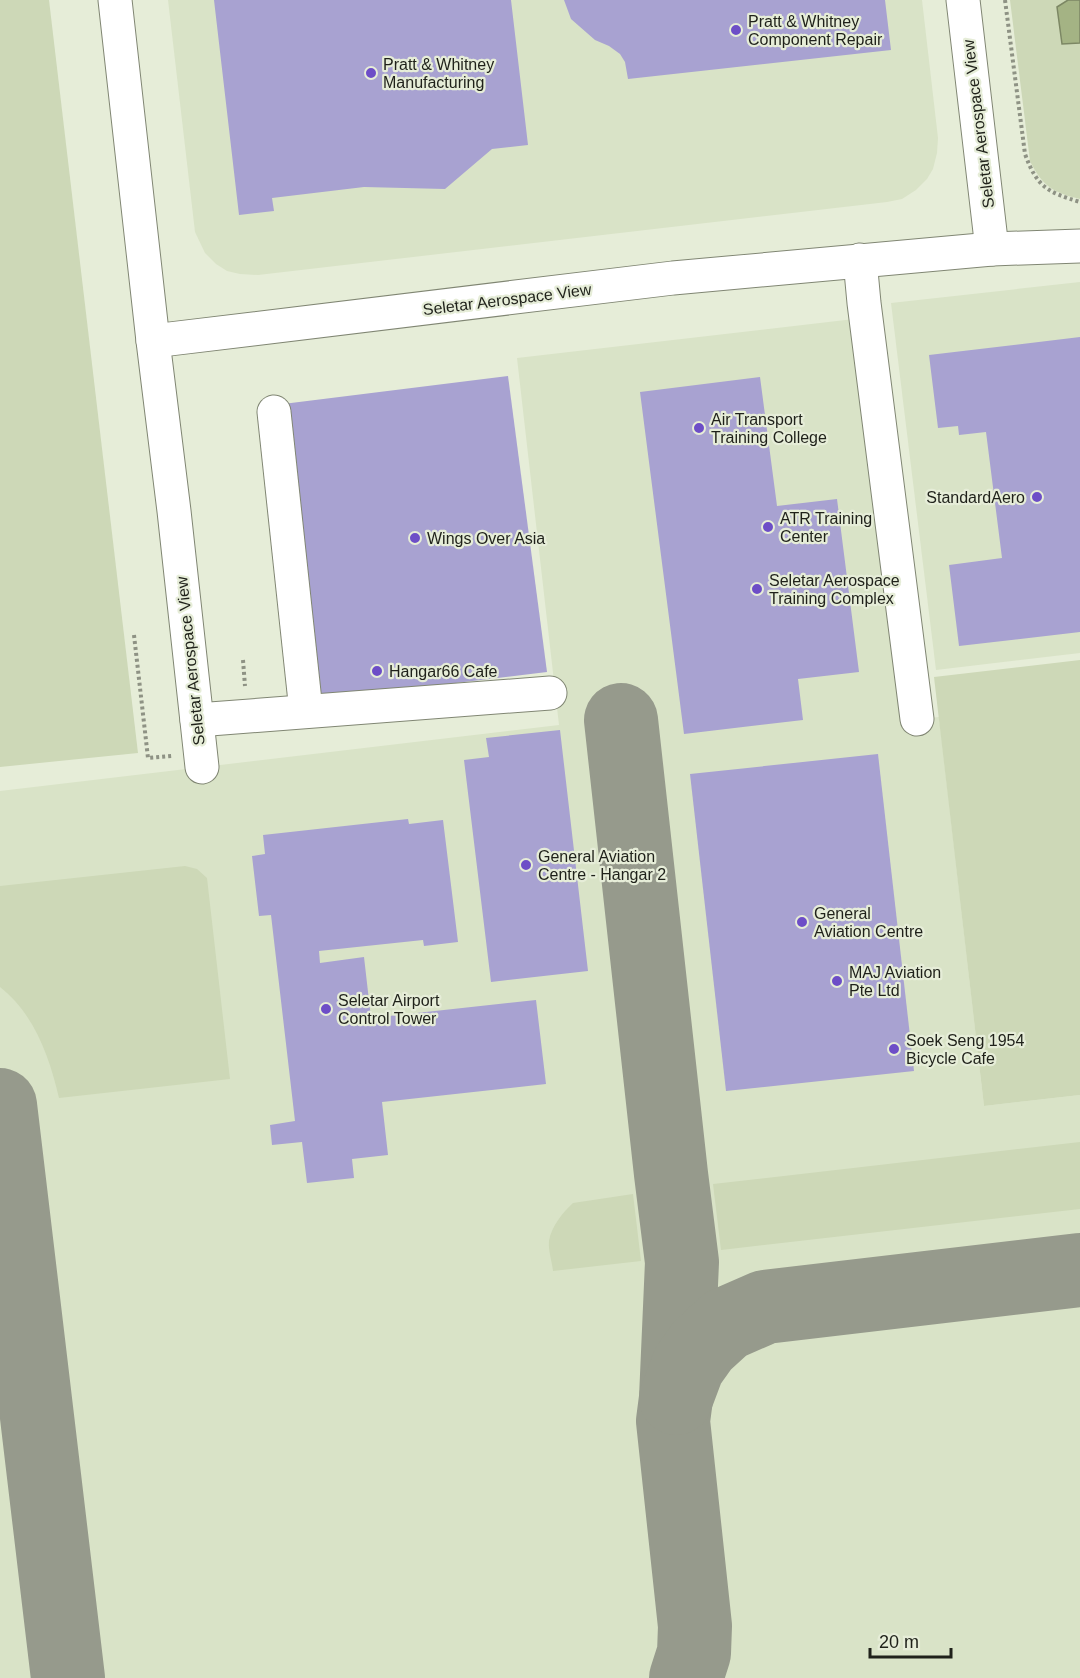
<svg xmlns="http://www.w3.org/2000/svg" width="1080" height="1678" viewBox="0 0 1080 1678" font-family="Arial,sans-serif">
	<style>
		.built { fill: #d9e3c7 }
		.green { fill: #cdd8b7 }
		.water { fill: #a4b384; stroke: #7c8764; stroke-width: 1.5 }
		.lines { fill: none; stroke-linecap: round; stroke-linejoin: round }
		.taxiway { stroke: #969a8c; stroke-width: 74 }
		.building { fill: #a8a2d1 }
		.minor-casing { stroke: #808673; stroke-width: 35 }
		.path { stroke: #8e9284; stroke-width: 4; stroke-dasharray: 3 3; stroke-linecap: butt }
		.minor { stroke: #fff; stroke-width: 33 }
		.poi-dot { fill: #6d4ec7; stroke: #e6edd8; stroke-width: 2 }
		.labels { text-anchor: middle; stroke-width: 4.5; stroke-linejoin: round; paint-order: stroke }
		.poi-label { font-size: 16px; fill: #1f211a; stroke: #e6edd8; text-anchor: start }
		.street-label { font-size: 16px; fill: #1f211a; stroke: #e6edd8 }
	</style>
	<rect width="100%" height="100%" fill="#e6edd8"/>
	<g class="built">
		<path d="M168,0H922L938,138L937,153L933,169L927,179L916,190L902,199L887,202L258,275L240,274L227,271L216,264L205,253L195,232Z"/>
		<path d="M1080,282V653L936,670L891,303Z"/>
		<path d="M854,319L901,721L939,717L984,1106L1080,1095V1678H0V791L559,725L517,358Z"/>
	</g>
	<g class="green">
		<path d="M0,0H49L138,753L0,767Z"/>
		<path d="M1010,0H1080V199C1054,193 1042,186 1030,161Z"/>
		<path d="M1080,660V1095L984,1106L934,677Z"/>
		<path d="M185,866L197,869L207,878L230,1079L59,1098C49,1056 35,1015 0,987V886Z"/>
		<path d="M1080,1142V1209L721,1250L713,1184Z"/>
		<path d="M633,1194L641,1261L553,1271C552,1262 548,1250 549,1241C551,1227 563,1212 573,1203Z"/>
	</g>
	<path class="water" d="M1068,0H1080V43L1062,44L1057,7Z"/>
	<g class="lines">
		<g class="taxiway">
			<path d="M621,720L671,1174L682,1262L676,1398L673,1421L695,1626L694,1653L686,1678"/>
			<path d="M0,1105L68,1678"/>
			<path d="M676,1398L688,1366L703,1345L726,1324L765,1307L1080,1270"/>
		</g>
	</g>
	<g class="building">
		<path d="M214,0H511L528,145L492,149L445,189L364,187L272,198L274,211L239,215Z"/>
		<path d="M564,0H885L891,50L628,79L625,62L620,54L609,46L595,40L571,19Z"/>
		<path d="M1080,337V632L959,646L949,565L1002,558L986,432L959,435L958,426L938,428L929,355Z"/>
		<path d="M508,376L547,672L322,699L283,404Z"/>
		<path d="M760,377L777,506L837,499L859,672L798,679L803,720L684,734L640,392Z"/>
		<path d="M560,730L588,971L491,982L464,760L489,757L486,738Z"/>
		<path d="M878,754L914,1071L726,1091L690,774Z"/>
		<path d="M408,819L409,824L443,820L458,942L424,946L423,940L319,951L320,963L364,957L371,1018L536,1000L546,1084L382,1102L388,1155L352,1159L354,1178L307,1183L302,1142L272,1145L270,1125L295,1121L271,915L259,916L252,856L265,854L263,835Z"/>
	</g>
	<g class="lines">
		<defs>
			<g id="minor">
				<path d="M115,0L153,341L174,511L202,767"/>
				<path d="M963,0L992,249"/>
				<path d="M860,260L864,303L917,719"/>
				<path d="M153,341L673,278L992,249L1080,246"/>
				<path d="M274,412L306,711"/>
				<path d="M197,720L550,693"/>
			</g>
		</defs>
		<use href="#minor" class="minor-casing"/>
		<g class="path">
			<path d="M1005,0L1025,154C1037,187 1047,192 1080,202"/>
			<path d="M134,635L148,758L172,756"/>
			<path d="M243,660L245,686"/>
		</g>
		<use href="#minor" class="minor"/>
	</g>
	<g class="poi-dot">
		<circle cx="736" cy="30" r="6"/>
		<circle cx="371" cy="73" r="6"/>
		<circle cx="699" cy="428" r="6"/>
		<circle cx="1037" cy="497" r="6"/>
		<circle cx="768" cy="527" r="6"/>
		<circle cx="415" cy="538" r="6"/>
		<circle cx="757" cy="589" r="6"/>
		<circle cx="377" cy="671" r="6"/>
		<circle cx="526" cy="865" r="6"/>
		<circle cx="802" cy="922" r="6"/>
		<circle cx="837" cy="981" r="6"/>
		<circle cx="326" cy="1009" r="6"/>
		<circle cx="894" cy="1049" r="6"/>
	</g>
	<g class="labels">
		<g class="poi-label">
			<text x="748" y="27">Pratt &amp; Whitney<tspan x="748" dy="18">Component Repair</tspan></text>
			<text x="383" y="70">Pratt &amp; Whitney<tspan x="383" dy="18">Manufacturing</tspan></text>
			<text x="711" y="425">Air Transport<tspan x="711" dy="18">Training College</tspan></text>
			<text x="1025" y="503" text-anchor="end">StandardAero</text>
			<text x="780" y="524">ATR Training<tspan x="780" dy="18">Center</tspan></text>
			<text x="427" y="544">Wings Over Asia</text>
			<text x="769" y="586">Seletar Aerospace<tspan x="769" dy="18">Training Complex</tspan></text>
			<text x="389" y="677">Hangar66 Cafe</text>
			<text x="538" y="862">General Aviation<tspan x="538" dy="18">Centre - Hangar 2</tspan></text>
			<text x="814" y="919">General<tspan x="814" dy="18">Aviation Centre</tspan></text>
			<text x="849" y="978">MAJ Aviation<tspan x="849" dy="18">Pte Ltd</tspan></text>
			<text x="338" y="1006">Seletar Airport<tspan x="338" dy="18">Control Tower</tspan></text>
			<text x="906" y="1046">Soek Seng 1954<tspan x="906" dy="18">Bicycle Cafe</tspan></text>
		</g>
		<g class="street-label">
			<text transform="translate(978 124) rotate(-97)" y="6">Seletar Aerospace View</text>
			<text transform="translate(507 299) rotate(-7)" y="6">Seletar Aerospace View</text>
			<text transform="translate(190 661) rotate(-96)" y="6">Seletar Aerospace View</text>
		</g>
	</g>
	<path d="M870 1648v9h81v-9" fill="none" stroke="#1f211a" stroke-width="3"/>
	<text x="879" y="1648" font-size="18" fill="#1f211a" stroke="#e6edd8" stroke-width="4.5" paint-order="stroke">20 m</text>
</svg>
